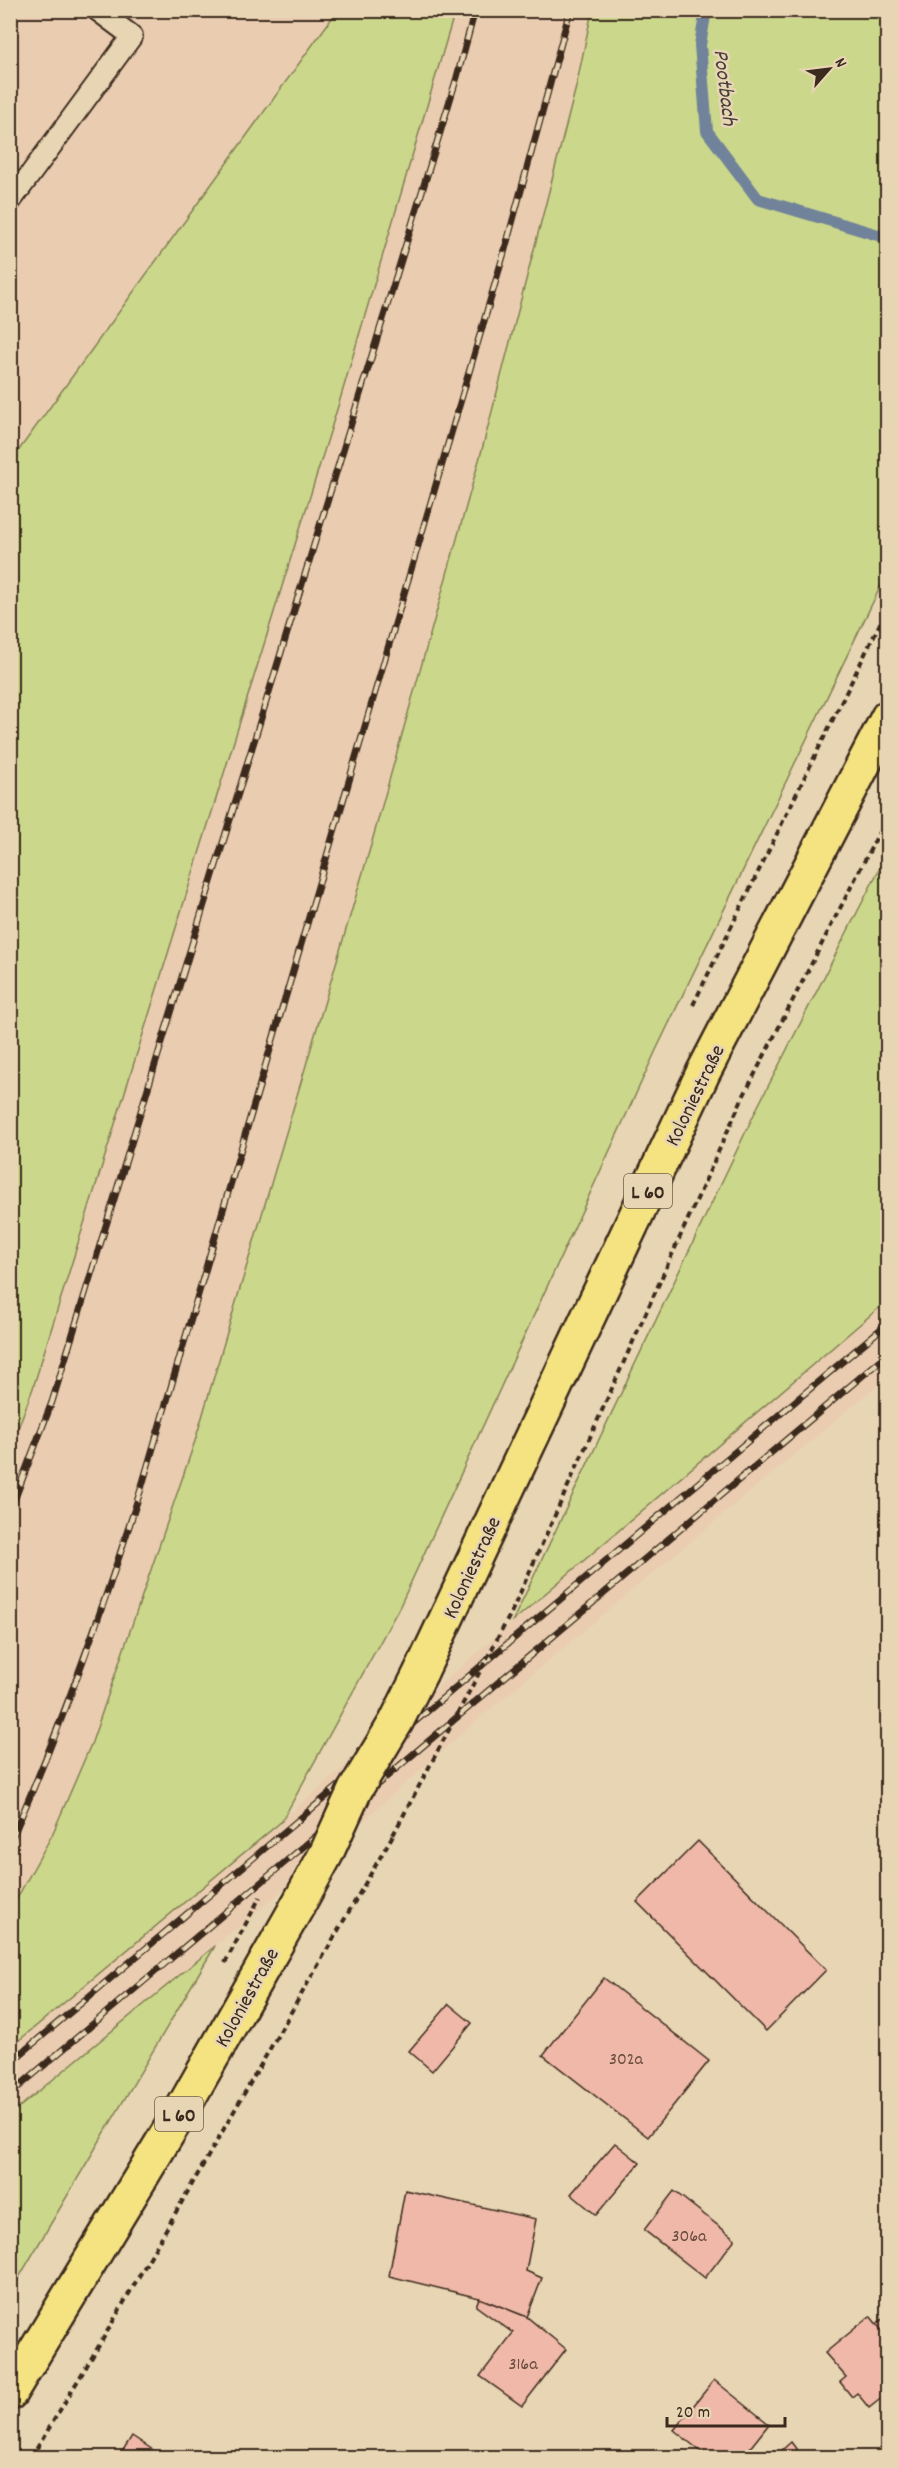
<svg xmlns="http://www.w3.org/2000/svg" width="898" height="2468" viewBox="0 0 898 2468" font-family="Dekko,sans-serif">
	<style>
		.built { fill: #eaccb0 }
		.green { fill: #cbd78b; stroke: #838054; stroke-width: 1.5 }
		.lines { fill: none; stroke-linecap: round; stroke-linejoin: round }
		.stream { stroke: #70839a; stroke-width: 12 }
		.building { fill: #f0b8a8; stroke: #3b2a1e; stroke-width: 1.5 }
		.lane-casing { stroke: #3b2a1e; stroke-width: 24 }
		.primary-casing { stroke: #3b2a1e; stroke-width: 38 }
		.path { stroke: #3b2a1e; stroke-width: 4; stroke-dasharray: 6 4.5; stroke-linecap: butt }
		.lane { stroke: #e8d5b3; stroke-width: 20 }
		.primary { stroke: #f5e382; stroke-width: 33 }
		.rail-casing { stroke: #3b2a1e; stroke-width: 7 }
		.rail { stroke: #e8d5b3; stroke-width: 4.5; stroke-dasharray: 14; stroke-linecap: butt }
		.primary-bridge-casing { stroke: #3b2a1e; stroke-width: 38; stroke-linecap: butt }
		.path-bridge { stroke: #3b2a1e; stroke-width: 4; stroke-dasharray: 6 4.5; stroke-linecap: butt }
		.primary-bridge { stroke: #f5e382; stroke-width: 33 }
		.labels { text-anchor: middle; stroke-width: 5; stroke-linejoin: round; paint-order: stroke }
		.number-label { font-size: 18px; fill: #684e40 }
		.shield { fill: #e8d5b3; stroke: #6f5d4b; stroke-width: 1.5 }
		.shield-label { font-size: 20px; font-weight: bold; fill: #3b2a1e }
		.street-label { font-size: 21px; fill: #3b2a1e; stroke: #e8d5b3 }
		.water-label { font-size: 22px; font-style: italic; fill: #48403d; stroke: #e8d5b3 }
	</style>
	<rect width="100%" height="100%" fill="#e8d5b3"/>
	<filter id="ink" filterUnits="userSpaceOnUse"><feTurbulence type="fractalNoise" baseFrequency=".0167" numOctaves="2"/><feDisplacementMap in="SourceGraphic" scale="12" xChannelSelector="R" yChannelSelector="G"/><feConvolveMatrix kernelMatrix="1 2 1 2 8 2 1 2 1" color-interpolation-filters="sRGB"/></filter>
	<g filter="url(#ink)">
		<g class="built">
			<path d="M11,11H337L11,461Z"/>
			<path d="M455,11H592L576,87L483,446L371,845L195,1441L92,1742L52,1835L11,1909V1447L33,1388L339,403Z"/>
			<path d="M887,1301V1377L470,1726L326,1854L11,2114V2047L214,1879Z"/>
		</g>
		<g class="green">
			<path d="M337,11H455L339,403L33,1388L11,1447V461Z"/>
			<path d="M592,11H887V573L657,1048L400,1606L282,1821L11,2047V1909L52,1835L92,1742L195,1441L371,845L483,446L576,87Z"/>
			<path d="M887,854V1301L512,1622L757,1108Z"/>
			<path d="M215,1946L11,2291V2114Z"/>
		</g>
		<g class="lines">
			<path class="stream" d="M706,10L700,45L707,131L758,199L888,238"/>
		</g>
		<g class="building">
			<path d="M698,1841L826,1970L766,2031L637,1902Z"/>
			<path d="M604,1978L709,2061L648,2137L543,2055Z"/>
			<path d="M449,2004L472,2023L432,2071L409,2051Z"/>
			<path d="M615,2143L640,2163L596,2215L571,2194Z"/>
			<path d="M405,2190L536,2219L526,2271L542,2278L527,2317L479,2298L389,2276Z"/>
			<path d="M674,2191L735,2239L705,2278L644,2230Z"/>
			<path d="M479,2298L527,2317L566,2349L522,2406L480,2376L513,2333L476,2306Z"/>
			<path d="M888,2315V2338L876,2324Z"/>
			<path d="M870,2316L888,2338V2393L869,2408L857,2393L852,2397L840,2382L846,2377L825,2353Z"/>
			<path d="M714,2380L769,2424L742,2458H709L674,2430Z"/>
			<path d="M132,2436L165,2458H118Z"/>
			<path d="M791,2442L803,2458H773Z"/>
		</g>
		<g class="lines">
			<defs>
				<path id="lane" d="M10,202L132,36L97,10"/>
				<g id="primary">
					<path d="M421,1672L703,1073L888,717"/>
					<path d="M10,2393L183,2108L297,1907"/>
				</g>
			</defs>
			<use href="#lane" class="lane-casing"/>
			<use href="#primary" class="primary-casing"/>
			<g class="path">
				<path d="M693,1005L888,607"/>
				<path d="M511,1613L742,1099L888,815"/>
				<path d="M31,2458L100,2344L393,1835"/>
			</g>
			<use href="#lane" class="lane"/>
			<use href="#primary" class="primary"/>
			<defs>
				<g id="rail">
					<path d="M10,1511L52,1402L457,77L475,10"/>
					<path d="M10,1842C62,1727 103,1609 141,1489L504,253L570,10"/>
					<path d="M10,2063L888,1323"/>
					<path d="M10,2094L888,1354"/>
				</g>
			</defs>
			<use href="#rail" class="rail-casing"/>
			<use href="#rail" class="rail"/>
			<defs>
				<path id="primary-bridge" d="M297,1907L326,1854L355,1790L396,1722L421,1672"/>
			</defs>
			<use href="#primary-bridge" class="primary-bridge-casing"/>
			<g class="path-bridge">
				<path d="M393,1835L511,1613"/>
				<path d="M225,1963L260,1897"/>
			</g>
			<use href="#primary-bridge" class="primary-bridge"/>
		</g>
	</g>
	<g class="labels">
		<g class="number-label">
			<text x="626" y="2064">302a</text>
			<text x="689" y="2241">306a</text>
			<text x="523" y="2369">316a</text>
		</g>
		<g class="shield">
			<rect x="624" y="1174" width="48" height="34" rx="4.5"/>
			<rect x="155" y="2097" width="48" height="34" rx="4.5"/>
		</g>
		<g class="shield-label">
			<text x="648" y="1198">L 60</text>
			<text x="179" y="2121">L 60</text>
		</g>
		<g class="street-label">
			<text transform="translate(694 1095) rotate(-64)" y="7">Koloniestraße</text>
			<text transform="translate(471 1567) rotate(-65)" y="7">Koloniestraße</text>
			<text transform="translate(246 1997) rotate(-61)" y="7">Koloniestraße</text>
		</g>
		<g class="water-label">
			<text transform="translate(727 87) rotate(83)" y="8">Pootbach</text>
		</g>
	</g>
	<rect width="898" height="2468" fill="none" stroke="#e8d5b3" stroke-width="36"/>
	<rect x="18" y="18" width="862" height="2432" fill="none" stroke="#3b2a1e" stroke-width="2" filter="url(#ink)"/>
	<g transform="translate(829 69) rotate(62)" stroke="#e8d5b3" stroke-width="4.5" paint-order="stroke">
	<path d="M0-4.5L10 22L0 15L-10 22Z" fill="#3b2a1e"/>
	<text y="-9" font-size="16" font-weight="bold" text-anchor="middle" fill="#3b2a1e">N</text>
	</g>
	<path d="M667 2417v9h118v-9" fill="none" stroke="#3b2a1e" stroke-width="3"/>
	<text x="676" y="2417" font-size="18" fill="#3b2a1e" stroke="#e8d5b3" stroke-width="4.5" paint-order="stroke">20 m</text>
</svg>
